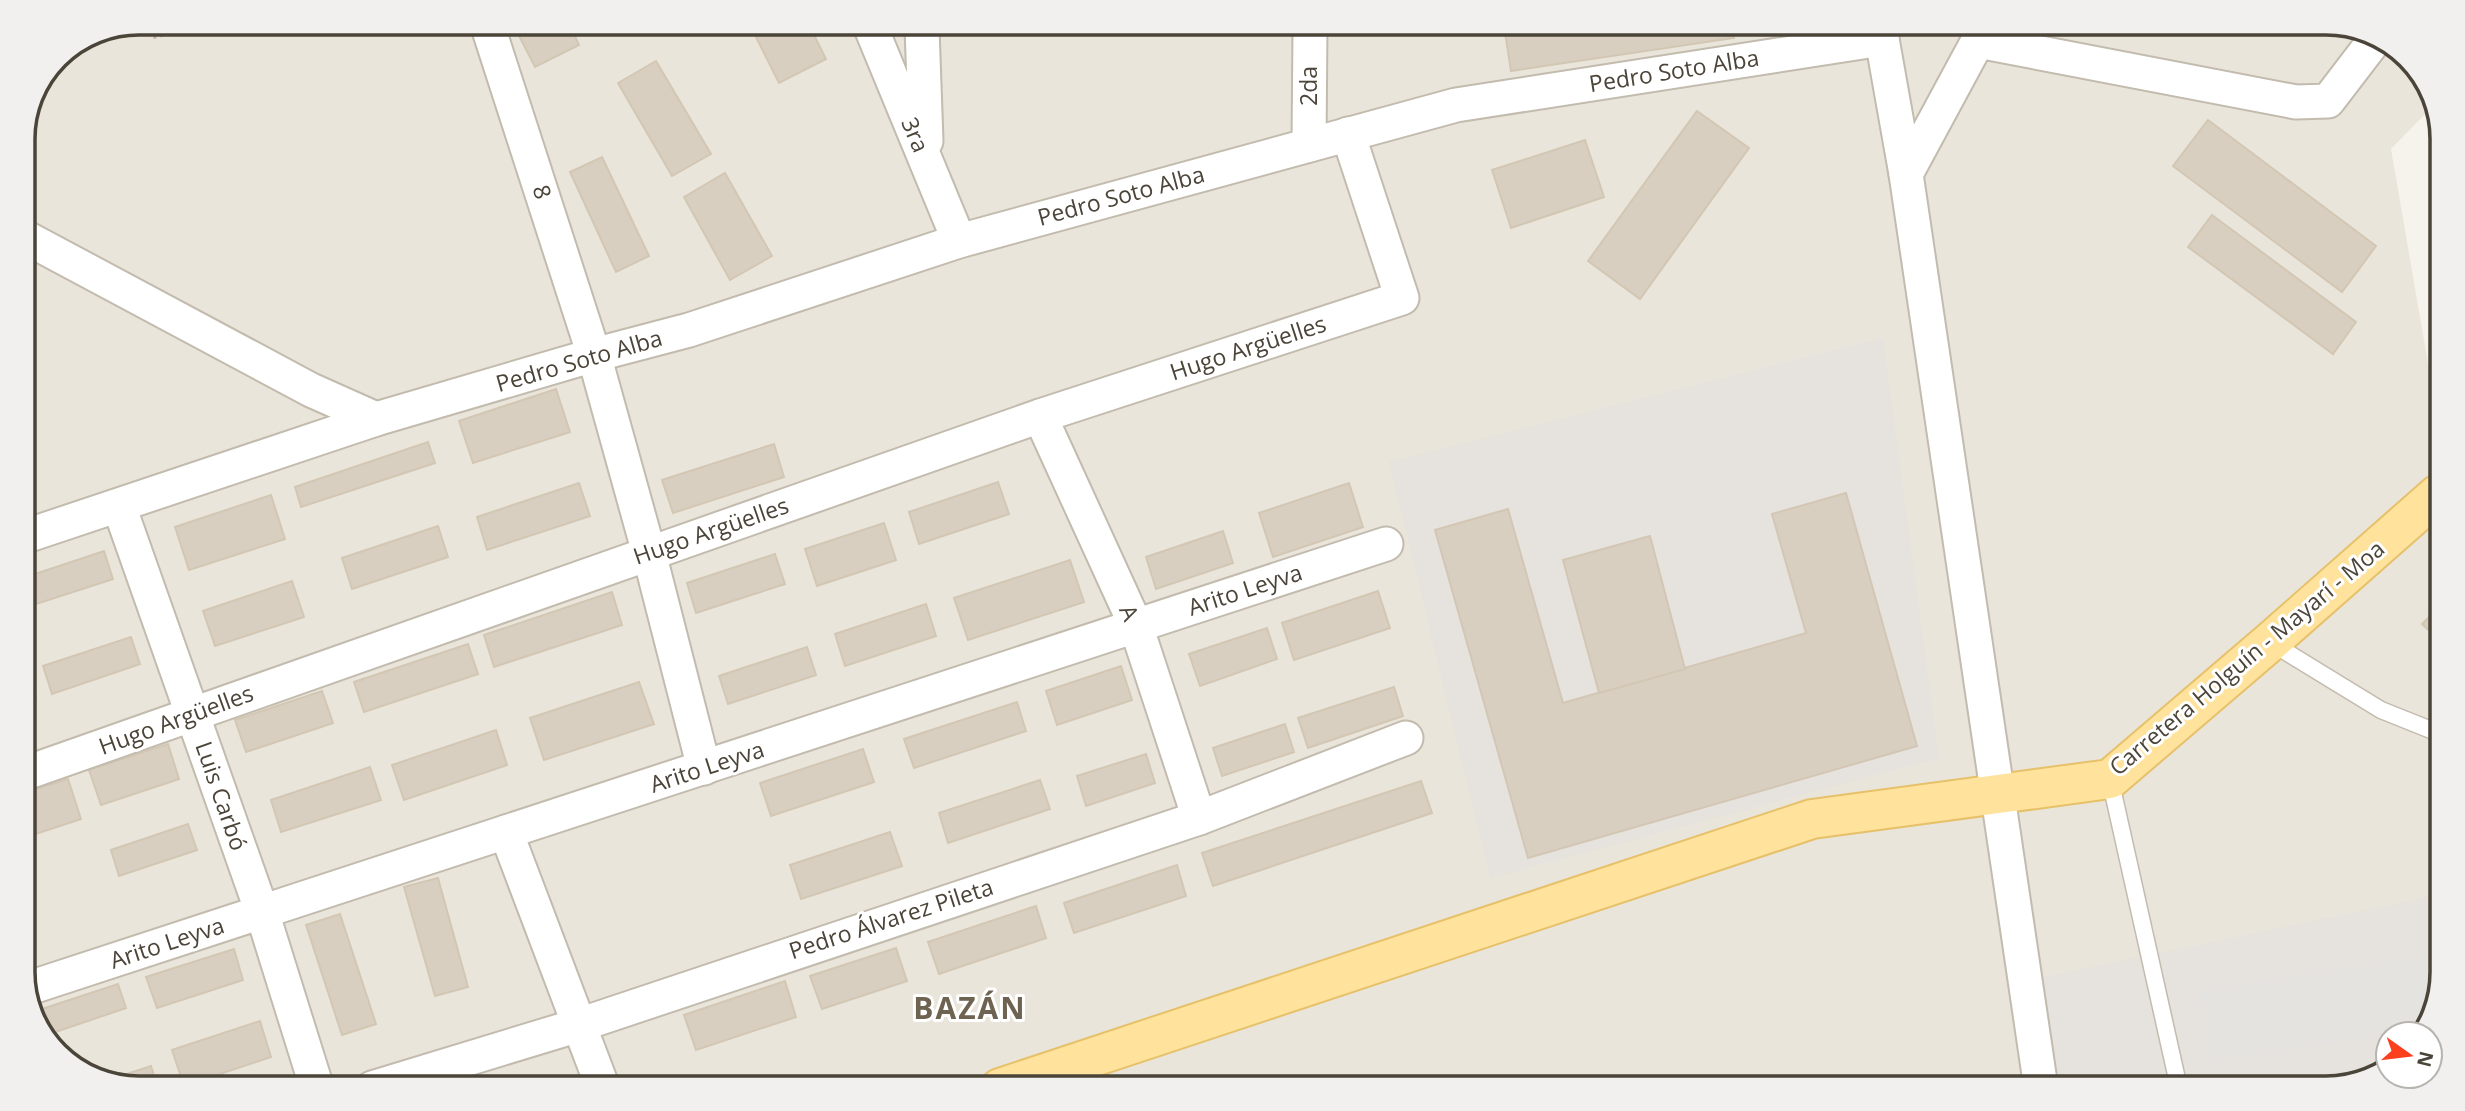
<svg xmlns="http://www.w3.org/2000/svg" width="2465" height="1111" viewBox="0 0 2465 1111" font-family="'Open Sans',sans-serif">
	<style>
		.residential { fill: #eae5da }
		.industrial { fill: #e6e2dd }
		.parking { fill: #e5e3e0 }
		.building { fill: #d8cfc1; stroke: #d3c7b4; stroke-width: 2 }
		.lines { fill: none; stroke-linecap: round; stroke-linejoin: round }
		.lane-casing { stroke: #c2bbae; stroke-width: 19 }
		.street-casing { stroke: #c2bbae; stroke-width: 37 }
		.primary-casing { stroke: #e6c16a; stroke-width: 42 }
		.path { stroke: #c4b79f; stroke-width: 4.5; stroke-dasharray: 3.5 3.5; stroke-linecap: butt }
		.lane { stroke: #fff; stroke-width: 16 }
		.street { stroke: #fff; stroke-width: 33 }
		.primary { stroke: #ffe39c; stroke-width: 38 }
		.labels { text-anchor: middle; stroke-width: 6; stroke-linejoin: round; paint-order: stroke }
		.street-label { font-size: 23px; fill: #4b4439; stroke: #fff }
		.district-label { font-size: 30px; font-weight: bold; letter-spacing: 2px; fill: #6e6250; stroke: #fff }
		.rim { fill: none; stroke: #4b4439; stroke-width: 3.5 }
	</style>
	<rect width="100%" height="100%" fill="#f6f3ec"/>
	<path class="residential" d="M2326,23L2371,32L2422,74L2433,106L2391,149L2439,427L2433,1017L2419,1034H2388V1069L2326,1088H139L94,1079L43,1037L23,980V132L57,57L95,31Z"/>
	<g class="industrial">
		<path d="M1883,338L1939,758L1490,878L1389,462Z"/>
		<path d="M2434,896L2433,1017L2419,1034H2388V1069L2326,1088H2058L2035,979Z"/>
	</g>
	<path class="parking" d="M2434,954L2433,1017L2422,1030L2209,1062L2198,990Z"/>
	<g class="building">
		<path d="M1732,25L1734,38L1511,71L1504,26Z"/>
		<path d="M752,29H811L826,59L779,83Z"/>
		<path d="M516,30H572L579,45L535,67Z"/>
		<path d="M656,61L711,154L672,176L618,83Z"/>
		<path d="M1697,111L1749,148L1640,299L1588,261Z"/>
		<path d="M2208,120L2376,246L2342,292L2173,166Z"/>
		<path d="M1585,140L1604,197L1511,228L1492,170Z"/>
		<path d="M602,157L649,256L616,272L570,172Z"/>
		<path d="M725,173L772,256L730,280L684,197Z"/>
		<path d="M2212,215L2356,322L2333,354L2188,247Z"/>
		<path d="M556,389L570,432L473,463L459,421Z"/>
		<path d="M428,442L435,463L301,507L295,487Z"/>
		<path d="M774,444L784,477L673,513L662,480Z"/>
		<path d="M998,482L1009,514L919,544L909,512Z"/>
		<path d="M579,483L590,516L487,550L477,517Z"/>
		<path d="M1349,483L1363,527L1273,557L1259,513Z"/>
		<path d="M1846,493L1917,746L1528,858L1435,530L1508,509L1563,703L1806,633L1772,514Z"/>
		<path d="M271,495L285,539L189,570L175,527Z"/>
		<path d="M884,523L896,560L817,586L805,549Z"/>
		<path d="M438,526L448,557L352,589L342,558Z"/>
		<path d="M1223,531L1233,563L1156,589L1146,557Z"/>
		<path d="M1650,536L1685,669L1599,693L1563,560Z"/>
		<path d="M104,551L113,579L30,606L23,578Z"/>
		<path d="M775,554L785,584L696,613L687,583Z"/>
		<path d="M1070,560L1084,602L968,640L954,598Z"/>
		<path d="M292,581L304,617L215,646L203,611Z"/>
		<path d="M1378,591L1390,628L1294,660L1282,623Z"/>
		<path d="M612,592L622,625L494,667L484,635Z"/>
		<path d="M926,604L936,636L845,666L835,634Z"/>
		<path d="M2437,609V638L2422,624Z"/>
		<path d="M1267,628L1277,659L1200,686L1189,654Z"/>
		<path d="M131,637L140,664L52,694L43,666Z"/>
		<path d="M468,644L478,674L364,712L354,682Z"/>
		<path d="M807,647L816,675L728,704L719,676Z"/>
		<path d="M26,666L36,697L23,701V667Z"/>
		<path d="M1121,666L1132,700L1057,725L1046,691Z"/>
		<path d="M639,682L654,724L544,760L530,718Z"/>
		<path d="M1394,687L1403,716L1308,748L1298,718Z"/>
		<path d="M322,691L333,723L246,752L235,720Z"/>
		<path d="M1017,702L1026,731L914,768L904,739Z"/>
		<path d="M1285,724L1294,752L1222,776L1213,748Z"/>
		<path d="M496,730L507,765L404,800L392,765Z"/>
		<path d="M168,744L179,779L101,805L89,770Z"/>
		<path d="M863,749L874,782L771,816L760,783Z"/>
		<path d="M1146,754L1155,783L1086,806L1077,776Z"/>
		<path d="M370,767L381,800L281,832L271,800Z"/>
		<path d="M68,779L81,819L23,838V793Z"/>
		<path d="M1040,780L1050,809L948,843L939,813Z"/>
		<path d="M1421,781L1432,813L1213,886L1202,853Z"/>
		<path d="M188,824L197,850L119,876L111,850Z"/>
		<path d="M890,832L902,866L801,899L790,865Z"/>
		<path d="M1177,865L1186,896L1074,933L1064,903Z"/>
		<path d="M438,878L468,987L435,996L404,887Z"/>
		<path d="M1036,906L1046,938L939,974L928,942Z"/>
		<path d="M340,914L376,1024L342,1035L306,925Z"/>
		<path d="M896,948L907,981L822,1009L810,976Z"/>
		<path d="M234,949L243,980L157,1008L146,977Z"/>
		<path d="M785,981L796,1017L696,1050L684,1015Z"/>
		<path d="M118,984L126,1008L47,1035L39,1010Z"/>
		<path d="M260,1021L271,1057L184,1086L172,1050Z"/>
		<path d="M151,1066L158,1088H139L105,1081Z"/>
	</g>
	<g class="lines">
		<defs>
			<g id="lane">
				<path d="M2270,642L2381,710L2436,732"/>
				<path d="M2110,779L2179,1088"/>
			</g>
			<g id="street">
				<path d="M1876,25L1882,39L1906,174L2041,1088"/>
				<path d="M871,28L959,241"/>
				<path d="M922,28L926,141"/>
				<path d="M489,30L594,355L649,553L704,768"/>
				<path d="M1978,41L2296,102L2328,101L2377,37"/>
				<path d="M1309,145L1310,27"/>
				<path d="M1906,174L1987,24"/>
				<path d="M23,236L311,390L376,419"/>
				<path d="M1040,416L1136,626L1199,818"/>
				<path d="M119,506L262,912L317,1088"/>
				<path d="M23,537L376,419L594,355L689,330L959,241L1456,105L1882,39"/>
				<path d="M23,774L1040,416L1402,298L1348,134"/>
				<path d="M506,832L603,1088"/>
				<path d="M26,989L1386,544"/>
				<path d="M372,1088L579,1025L1199,818L1406,738"/>
			</g>
			<path id="primary" d="M1000,1088L1812,819L2110,779L2270,642L2438,494"/>
		</defs>
		<use href="#lane" class="lane-casing"/>
		<use href="#street" class="street-casing"/>
		<use href="#primary" class="primary-casing"/>
		<path class="path" d="M152,31V37L178,31"/>
		<use href="#lane" class="lane"/>
		<use href="#street" class="street"/>
		<use href="#primary" class="primary"/>
	</g>
	<g class="labels">
		<g class="street-label">
			<text transform="translate(1674 71) rotate(-9)" y="8">Pedro Soto Alba</text>
			<text transform="translate(1309 86) rotate(-90)" y="8">2da</text>
			<text transform="translate(915 135) rotate(67)" y="8">3ra</text>
			<text transform="translate(542 192) rotate(72)" y="8">8</text>
			<text transform="translate(1121 196) rotate(-15)" y="8">Pedro Soto Alba</text>
			<text transform="translate(1248 348) rotate(-18)" y="8">Hugo Argüelles</text>
			<text transform="translate(579 361) rotate(-16)" y="8">Pedro Soto Alba</text>
			<text transform="translate(711 531) rotate(-19)" y="8">Hugo Argüelles</text>
			<text transform="translate(1245 590) rotate(-18)" y="8">Arito Leyva</text>
			<text transform="translate(1129 613) rotate(66)" y="8">A</text>
			<text transform="translate(2247 658) rotate(-40)" y="8">Carretera Holguín - Mayarí - Moa</text>
			<text transform="translate(176 720) rotate(-20)" y="8">Hugo Argüelles</text>
			<text transform="translate(707 767) rotate(-18)" y="8">Arito Leyva</text>
			<text transform="translate(221 796) rotate(71)" y="8">Luis Carbó</text>
			<text transform="translate(891 919) rotate(-18)" y="8">Pedro Álvarez Pileta</text>
			<text transform="translate(167 943) rotate(-18)" y="8">Arito Leyva</text>
		</g>
		<g class="district-label">
			<text x="970" y="1019">BAZÁN</text>
		</g>
	</g>
	<path d="M0 0H2465V1111H0ZM139 35H2326A104 104 0 0 1 2430 139V972A104 104 0 0 1 2326 1076H139A104 104 0 0 1 35 972V139A104 104 0 0 1 139 35Z" fill="#f1f0ef" fill-rule="evenodd"/>
	<path class="rim" d="M139 35H2326A104 104 0 0 1 2430 139V972A104 104 0 0 1 2326 1076H139A104 104 0 0 1 35 972V139A104 104 0 0 1 139 35Z"/>
	<g transform="translate(2409 1055) rotate(104)"><circle r="33" fill="#ffffff" stroke="#b7b4b0" stroke-width="2"/>
	<path d="M0-5L12 26L0 18L-12 26Z" fill="#fc3f1d"/>
	<text y="-10" font-size="19" font-weight="bold" text-anchor="middle" fill="#4b4439">N</text>
	</g>
</svg>
